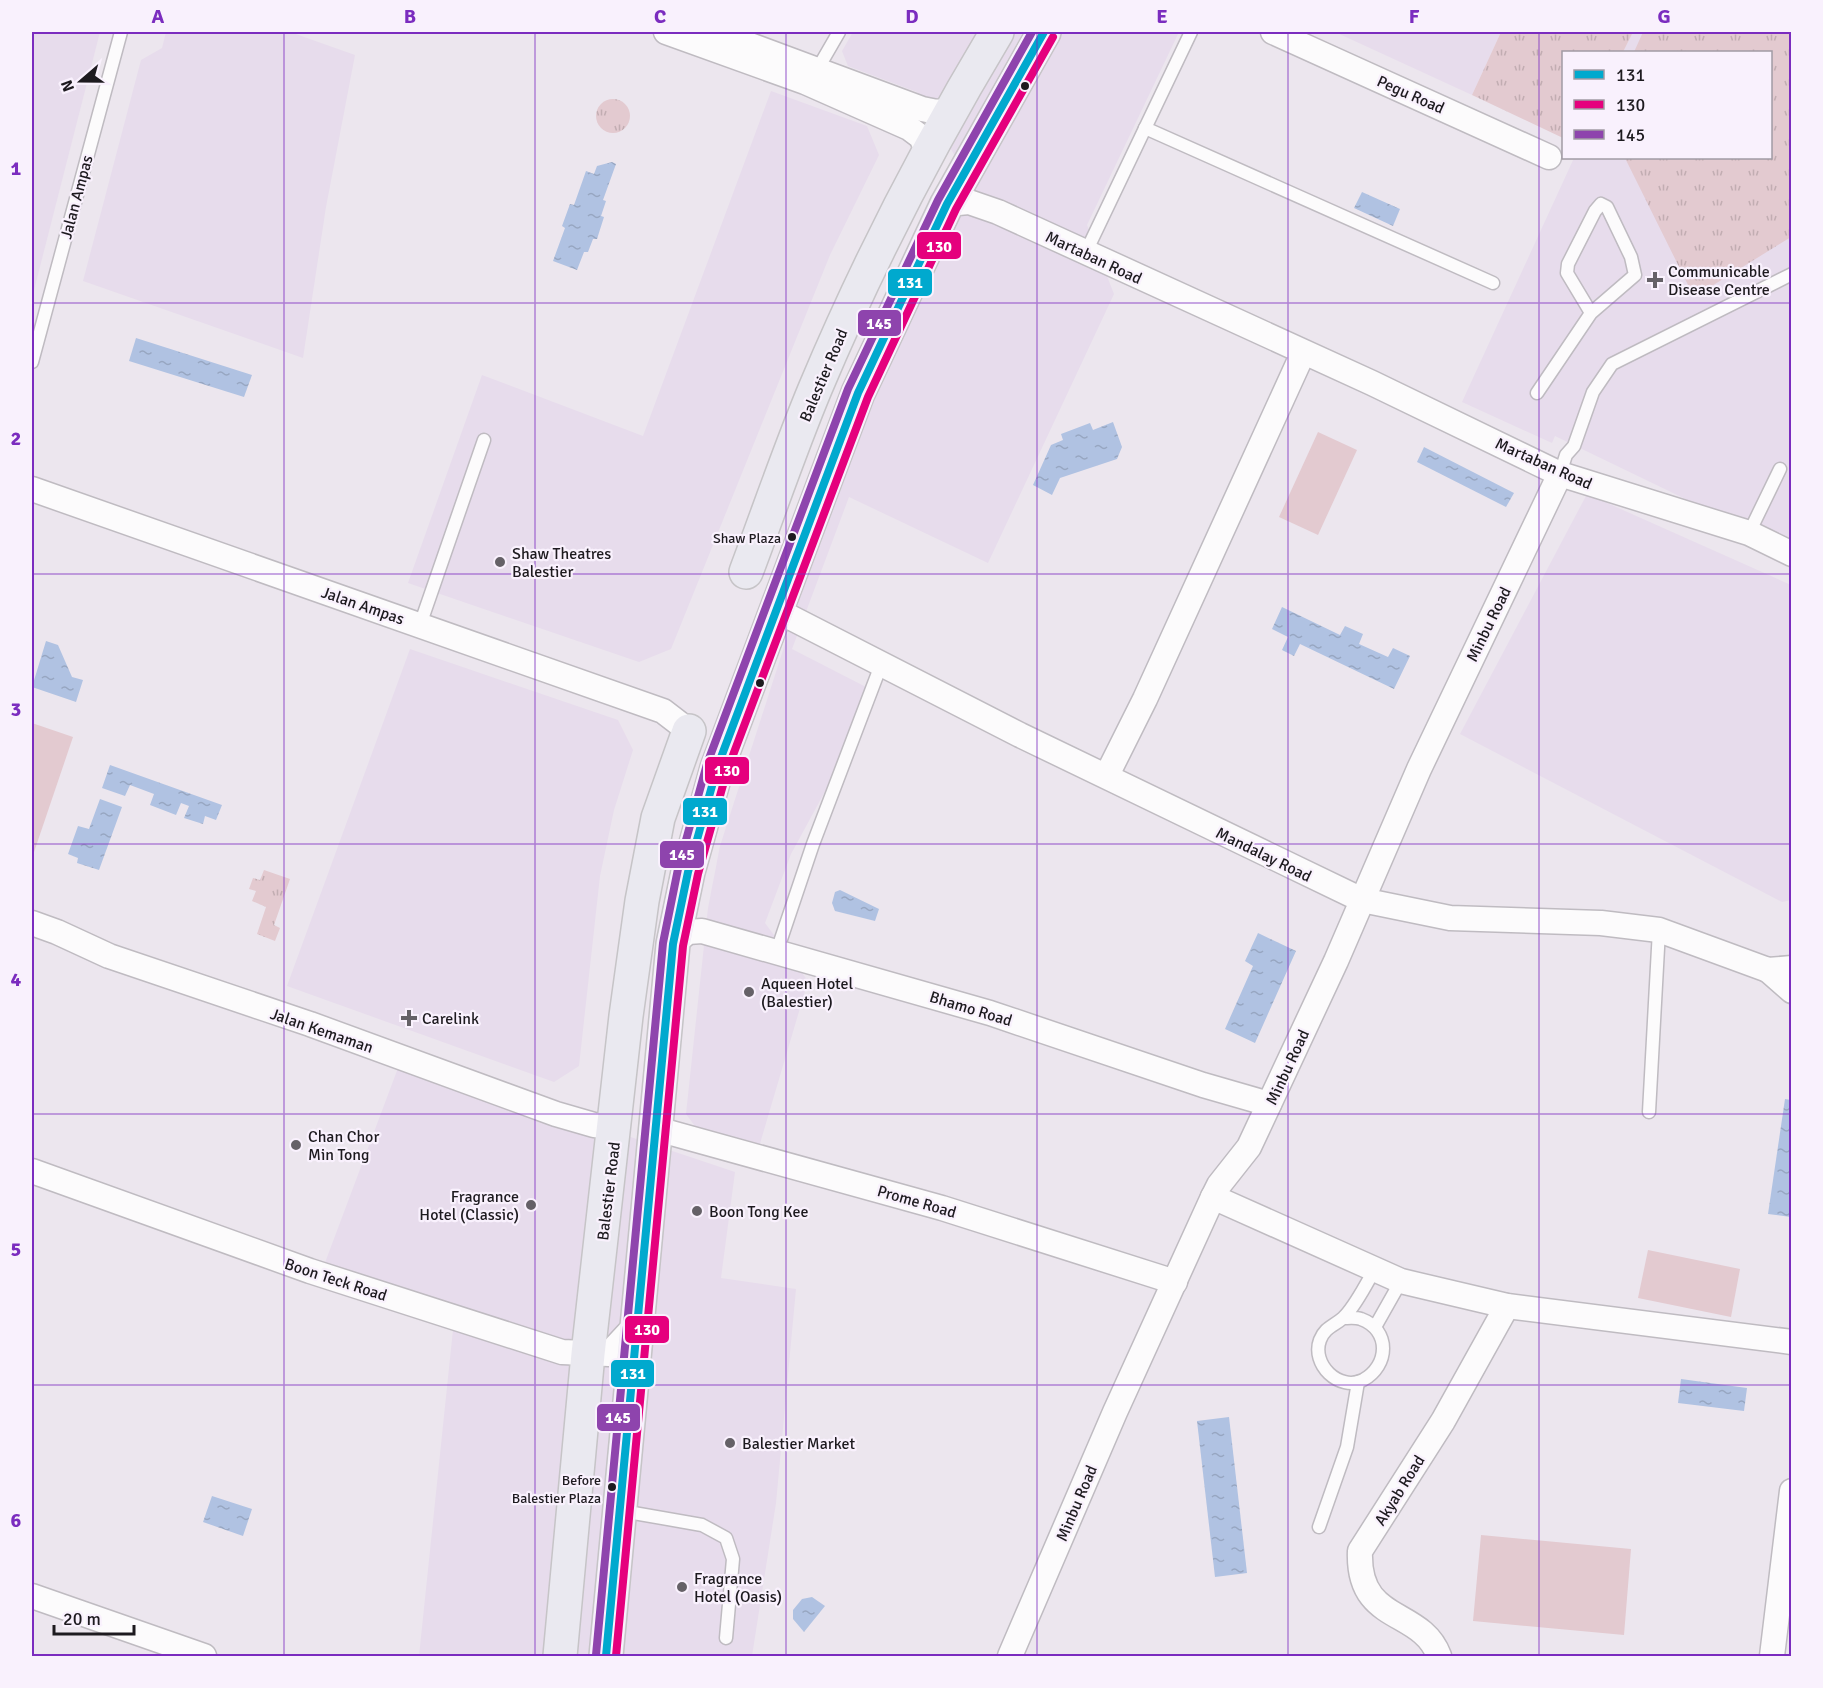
<svg xmlns="http://www.w3.org/2000/svg" width="1823" height="1688" viewBox="0 0 1823 1688" font-family="Signika,sans-serif">
	<style>
		.built { fill: #e7dcec }
		.grass { fill: url(#grass-tufts) }
		.pitch { fill: #e3cad0 }
		.water { fill: url(#water-ripples) }
		.lines { fill: none; stroke-linecap: round; stroke-linejoin: round }
		.lane-casing { stroke: #bfbbc1; stroke-width: 15 }
		.street-casing { stroke: #bfbbc1; stroke-width: 27 }
		.primary-casing { stroke: #c6c4c7; stroke-width: 36 }
		.lane { stroke: #fcfbfc; stroke-width: 12 }
		.street { stroke: #fcfbfc; stroke-width: 24 }
		.primary { stroke: #eae9f0; stroke-width: 33 }
		.bus-1-casing { stroke: #f9f1fd; stroke-width: 12 }
		.bus-2-casing { stroke: #f9f1fd; stroke-width: 12 }
		.bus-3-casing { stroke: #f9f1fd; stroke-width: 12 }
		.bus-1 { stroke: #00a9ce; stroke-width: 8 }
		.bus-2 { stroke: #e5007d; stroke-width: 8 }
		.bus-3 { stroke: #8e44ad; stroke-width: 8 }
		.grid { fill: none; stroke: #7b2cbf; stroke-width: 1.5; stroke-opacity: 0.55 }
		.bus-dot { fill: #1d1a1f; stroke: #f9f1fd; stroke-width: 2 }
		.poi-dot { fill: #656167; stroke: #f9f1fd; stroke-width: 2 }
		.labels { text-anchor: middle; stroke-width: 4.5; stroke-linejoin: round; paint-order: stroke }
		.bus-label { font-size: 14px; fill: #1d1a1f; stroke: #f9f1fd; text-anchor: end }
		.street-label { font-size: 16px; fill: #1d1a1f; stroke: #f9f1fd }
		.poi-label { font-size: 16px; fill: #1d1a1f; stroke: #f9f1fd; text-anchor: start }
		.line-badge { stroke: #f9f1fd; stroke-width: 2 }
		.badge-label { font-size: 16px; text-anchor: middle; font-weight: bold; fill: #fff }
		.neatline { fill: none; stroke: #7b2cbf; stroke-width: 2 }
		.grid-label { font-size: 20px; text-anchor: middle; font-weight: bold; fill: #7b2cbf }
	</style>
	<defs>
		<pattern id="grass-tufts" width="24" height="20" patternUnits="userSpaceOnUse" patternTransform="scale(1.5)"><rect width="24" height="20" fill="#e3cad0"/><path d="M3 7l-1-3M5 7V3M7 7l1-3M15 17l-1-3M17 17v-4M19 17l1-3" fill="none" stroke="#c2adb2"/></pattern>
		<pattern id="water-ripples" width="26" height="14" patternUnits="userSpaceOnUse" patternTransform="scale(1.5)"><rect width="26" height="14" fill="#b0c2e2"/><path d="M2 4q2-2 4 0t4 0M15 11q2-2 4 0t4 0" fill="none" stroke="#97a6c1"/></pattern>
	</defs>
	<rect width="100%" height="100%" fill="#ece6ee"/>
	<g class="built">
		<path d="M32,32H100L32,298Z"/>
		<path d="M166,32H290L355,55L326,207L303,358L83,281L141,60L162,48Z"/>
		<path d="M853,32H1179L1087,225L1114,294L988,563L849,497L792,649L866,687L829,784L791,854L765,923L808,981L759,1147L697,1129L686,1114L708,908L720,846L784,647L828,486L961,166L917,92L848,66L842,51Z"/>
		<path d="M1335,32H1501L1472,95Z"/>
		<path d="M1633,32H1791V550L1555,436L1552,443L1462,402L1574,158H1770V52H1623Z"/>
		<path d="M771,91L867,126L879,155L830,255L671,649L639,662L408,583L482,375L643,436Z"/>
		<path d="M1587,494L1791,585V900L1782,902L1460,734Z"/>
		<path d="M410,649L618,720L633,750L614,810L600,876L579,1066L554,1082L287,986Z"/>
		<path d="M401,1060L735,1172L721,1278L796,1289L776,1503L752,1656H419L454,1320L320,1276Z"/>
	</g>
	<g class="grass">
		<path d="M1501,32H1633L1623,52H1564L1563,138L1472,95Z"/>
		<path d="M1643,32H1791V237L1694,297L1625,158H1770V52H1634Z"/>
		<circle cx="613" cy="116" r="17"/>
		<path d="M264,870L290,879L274,925L280,928L275,941L257,934L266,907L252,901L256,891L249,889L253,878L260,880Z"/>
	</g>
	<g class="pitch">
		<path d="M1318,432L1357,450L1318,535L1279,517Z"/>
		<path d="M32,723L73,737L32,858Z"/>
		<path d="M1648,1250L1740,1269L1731,1317L1638,1298Z"/>
		<path d="M1481,1535L1631,1549L1624,1635L1473,1621Z"/>
	</g>
	<g class="water">
		<path d="M612,162L616,164L603,200L606,201L601,216L604,217L597,239H593L588,252H584L577,270L553,261L565,228L562,226L570,204L574,205L586,171L594,174L597,166Z"/>
		<path d="M1362,192L1400,209L1393,226L1354,208Z"/>
		<path d="M136,338L252,375L244,397L129,361Z"/>
		<path d="M1113,422L1122,447L1117,459L1060,478L1052,495L1033,485L1051,445L1063,440L1061,434L1090,423L1093,430Z"/>
		<path d="M1424,447L1514,493L1506,507L1417,462Z"/>
		<path d="M1282,607L1340,635L1345,626L1363,634L1359,644L1388,657L1393,648L1410,656L1394,689L1300,644L1294,656L1282,650L1288,637L1272,629Z"/>
		<path d="M46,641L58,645L72,677L83,680L76,702L32,687Z"/>
		<path d="M110,765L222,805L216,820L205,816L203,824L184,818L189,806L181,803L176,815L150,805L154,794L130,785L125,796L102,788Z"/>
		<path d="M100,799L122,807L99,870L77,863L78,858L68,854L78,826L89,829Z"/>
		<path d="M840,890L879,909L875,921L835,911L832,903L835,892Z"/>
		<path d="M1258,933L1296,951L1255,1043L1225,1029L1253,966L1245,961Z"/>
		<path d="M1785,1099L1791,1100V1217L1768,1214Z"/>
		<path d="M1681,1379L1747,1388L1744,1411L1678,1403Z"/>
		<path d="M1229,1417L1247,1573L1215,1577L1197,1421Z"/>
		<path d="M212,1496L252,1509L243,1536L203,1522Z"/>
		<path d="M812,1597L825,1606L804,1632L793,1619V1610L802,1599Z"/>
	</g>
	<g class="lines">
		<defs>
			<g id="lane">
				<path d="M817,70L839,32"/>
				<path d="M1145,128L1493,283"/>
				<path d="M1085,254L1191,32"/>
				<path d="M32,362L121,32"/>
				<path d="M1537,393L1591,313L1635,275L1631,257L1607,207L1601,204L1595,211L1568,264L1567,273L1591,313"/>
				<path d="M1560,474L1566,455L1574,446L1593,392L1612,364L1792,274"/>
				<path d="M1749,533L1780,469"/>
				<path d="M420,625L484,440"/>
				<path d="M777,951L813,844L881,665"/>
				<path d="M1649,1112L1659,930"/>
				<path d="M1343,1318C1348,1318 1356,1317 1361,1319C1391,1330 1389,1366 1363,1380C1339,1392 1311,1364 1320,1340C1325,1327 1334,1326 1343,1318C1356,1306 1366,1283 1376,1268"/>
				<path d="M1375,1327L1401,1281"/>
				<path d="M622,1511L702,1525L726,1538L733,1559L726,1638"/>
				<path d="M1319,1527L1347,1447L1358,1382"/>
			</g>
			<g id="street">
				<path d="M666,32L805,82L909,128L921,137L927,150"/>
				<path d="M715,32L922,109L937,112L951,110"/>
				<path d="M1273,32L1549,157"/>
				<path d="M947,204L969,202L998,212L1372,383L1560,474L1749,533L1792,554"/>
				<path d="M32,489L663,711L689,731"/>
				<path d="M774,609L1020,735L1362,900L1450,918L1601,923L1659,930L1768,970L1792,968"/>
				<path d="M1107,775L1145,699L1303,353"/>
				<path d="M32,923L57,932L109,956L310,1024L556,1114L594,1125L616,1127"/>
				<path d="M673,944L688,932L702,931L990,1013L1203,1085L1269,1104"/>
				<path d="M1768,970L1792,991"/>
				<path d="M657,1129L942,1208L1175,1282"/>
				<path d="M32,1171L310,1271L562,1352L609,1354L635,1326"/>
				<path d="M1213,1197L1401,1281L1507,1306L1792,1342"/>
				<path d="M32,1596L204,1656"/>
				<path d="M1010,1656L1115,1412L1213,1197L1219,1185L1249,1147L1336,961L1419,769L1560,474"/>
				<path d="M1439,1656C1421,1607 1357,1625 1360,1551L1443,1421L1507,1306"/>
				<path d="M1772,1656L1792,1491"/>
			</g>
			<g id="primary">
				<path d="M746,572C769,511 790,449 815,389C867,265 928,147 997,32"/>
				<path d="M560,1656L588,1354L626,1016L642,901L658,818L689,731"/>
				<path d="M606,1656L673,944L688,872L717,768L858,393L947,204L1044,32"/>
			</g>
		</defs>
		<use href="#lane" class="lane-casing"/>
		<use href="#street" class="street-casing"/>
		<use href="#primary" class="primary-casing"/>
		<use href="#lane" class="lane"/>
		<use href="#street" class="street"/>
		<use href="#primary" class="primary"/>
		<defs>
			<path id="bus-1" d="M606,1656L673,944L688,872L717,768L858,393L947,204L1044,32"/>
			<path id="bus-2" d="M616,1656L683,946L698,874L727,771L868,397L956,209L1053,37"/>
			<path id="bus-3" d="M596,1655L663,943L678,869L707,764L848,389L938,200L1032,32"/>
		</defs>
		<use href="#bus-1" class="bus-1-casing"/>
		<use href="#bus-2" class="bus-2-casing"/>
		<use href="#bus-3" class="bus-3-casing"/>
		<use href="#bus-1" class="bus-1"/>
		<use href="#bus-2" class="bus-2"/>
		<use href="#bus-3" class="bus-3"/>
	</g>
	<path class="grid" d="M284,32V1656M535,32V1656M786,32V1656M1037,32V1656M1288,32V1656M1539,32V1656M32,303H1792M32,574H1792M32,844H1792M32,1114H1792M32,1385H1792"/>
	<g class="bus-dot">
		<circle cx="1025" cy="86" r="5"/>
		<circle cx="792" cy="537" r="5"/>
		<circle cx="760" cy="683" r="5"/>
		<circle cx="612" cy="1487" r="5"/>
	</g>
	<g class="poi-dot">
		<path d="M1652 271h6v6h6v6h-6v6h-6v-6h-6v-6h6z"/>
		<circle cx="500" cy="562" r="6"/>
		<circle cx="749" cy="992" r="6"/>
		<path d="M406 1009h6v6h6v6h-6v6h-6v-6h-6v-6h6z"/>
		<circle cx="296" cy="1145" r="6"/>
		<circle cx="531" cy="1205" r="6"/>
		<circle cx="697" cy="1211" r="6"/>
		<circle cx="730" cy="1443" r="6"/>
		<circle cx="682" cy="1587" r="6"/>
	</g>
	<g class="labels">
		<g class="bus-label">
			<text x="781" y="543">Shaw Plaza</text>
			<text x="601" y="1485">Before<tspan x="601" dy="18">Balestier Plaza</tspan></text>
		</g>
		<g class="street-label">
			<text transform="translate(1411 94) rotate(24)" y="6">Pegu Road</text>
			<text transform="translate(76 197) rotate(-75)" y="6">Jalan Ampas</text>
			<text transform="translate(1094 257) rotate(25)" y="6">Martaban Road</text>
			<text transform="translate(823 375) rotate(-67)" y="6">Balestier Road</text>
			<text transform="translate(1544 463) rotate(24)" y="6">Martaban Road</text>
			<text transform="translate(363 605) rotate(19)" y="6">Jalan Ampas</text>
			<text transform="translate(1488 624) rotate(-64)" y="6">Minbu Road</text>
			<text transform="translate(1264 854) rotate(26)" y="6">Mandalay Road</text>
			<text transform="translate(971 1008) rotate(17)" y="6">Bhamo Road</text>
			<text transform="translate(322 1030) rotate(19)" y="6">Jalan Kemaman</text>
			<text transform="translate(1287 1067) rotate(-65)" y="6">Minbu Road</text>
			<text transform="translate(608 1191) rotate(-83)" y="6">Balestier Road</text>
			<text transform="translate(917 1201) rotate(16)" y="6">Prome Road</text>
			<text transform="translate(336 1279) rotate(18)" y="6">Boon Teck Road</text>
			<text transform="translate(1399 1490) rotate(-58)" y="6">Akyab Road</text>
			<text transform="translate(1076 1503) rotate(-67)" y="6">Minbu Road</text>
		</g>
		<g class="poi-label">
			<text x="1668" y="277">Communicable<tspan x="1668" dy="18">Disease Centre</tspan></text>
			<text x="512" y="559">Shaw Theatres<tspan x="512" dy="18">Balestier</tspan></text>
			<text x="761" y="989">Aqueen Hotel<tspan x="761" dy="18">(Balestier)</tspan></text>
			<text x="422" y="1024">Carelink</text>
			<text x="308" y="1142">Chan Chor<tspan x="308" dy="18">Min Tong</tspan></text>
			<text x="519" y="1202" text-anchor="end">Fragrance<tspan x="519" dy="18">Hotel (Classic)</tspan></text>
			<text x="709" y="1217">Boon Tong Kee</text>
			<text x="742" y="1449">Balestier Market</text>
			<text x="694" y="1584">Fragrance<tspan x="694" dy="18">Hotel (Oasis)</tspan></text>
		</g>
	</g>
	<g class="line-badge">
		<rect x="916" y="231" width="46" height="29" rx="6" fill="#e5007d"/>
		<rect x="887" y="268" width="46" height="29" rx="6" fill="#00a9ce"/>
		<rect x="857" y="309" width="45" height="28" rx="6" fill="#8e44ad"/>
		<rect x="704" y="756" width="46" height="29" rx="6" fill="#e5007d"/>
		<rect x="682" y="797" width="46" height="29" rx="6" fill="#00a9ce"/>
		<rect x="659" y="840" width="46" height="29" rx="6" fill="#8e44ad"/>
		<rect x="624" y="1315" width="46" height="29" rx="6" fill="#e5007d"/>
		<rect x="610" y="1359" width="45" height="29" rx="6" fill="#00a9ce"/>
		<rect x="596" y="1403" width="45" height="29" rx="6" fill="#8e44ad"/>
	</g>
	<g class="badge-label">
		<text x="939" y="252">130</text>
		<text x="910" y="288">131</text>
		<text x="879" y="329">145</text>
		<text x="727" y="776">130</text>
		<text x="705" y="817">131</text>
		<text x="682" y="860">145</text>
		<text x="647" y="1335">130</text>
		<text x="633" y="1379">131</text>
		<text x="618" y="1423">145</text>
	</g>
	<rect width="1823" height="1688" fill="none" stroke="#f9f1fd" stroke-width="66"/>
	<rect x="1562" y="51" width="210" height="108" fill="#f9f1fd" stroke="#a19ba4" stroke-width="1.5"/>
	<rect x="1574" y="70" width="30" height="9" fill="#00a9ce" stroke="#a19ba4" stroke-width="1.5"/>
	<text x="1616" y="81" font-size="18" fill="#1d1a1f">131</text>
	<rect x="1574" y="100" width="30" height="9" fill="#e5007d" stroke="#a19ba4" stroke-width="1.5"/>
	<text x="1616" y="111" font-size="18" fill="#1d1a1f">130</text>
	<rect x="1574" y="130" width="30" height="9" fill="#8e44ad" stroke="#a19ba4" stroke-width="1.5"/>
	<text x="1616" y="141" font-size="18" fill="#1d1a1f">145</text>
	<g transform="translate(81 81) rotate(250)" stroke="#f9f1fd" stroke-width="4.5" paint-order="stroke">
	<path d="M0-4.5L10 22L0 15L-10 22Z" fill="#1d1a1f"/>
	<text y="-9" font-size="16" font-weight="bold" text-anchor="middle" fill="#1d1a1f">N</text>
	</g>
	<path d="M54 1625v9h80v-9" fill="none" stroke="#1d1a1f" stroke-width="3"/>
	<text x="63" y="1625" font-size="18" fill="#1d1a1f" stroke="#f9f1fd" stroke-width="4.5" paint-order="stroke">20 m</text>
	<rect x="33" y="33" width="1757" height="1622" class="neatline"/>
	<g class="grid-label">
		<text x="158" y="23">A</text>
		<text x="410" y="23">B</text>
		<text x="660" y="23">C</text>
		<text x="912" y="23">D</text>
		<text x="1162" y="23">E</text>
		<text x="1414" y="23">F</text>
		<text x="1664" y="23">G</text>
		<text x="16" y="175">1</text>
		<text x="16" y="445">2</text>
		<text x="16" y="716">3</text>
		<text x="16" y="986">4</text>
		<text x="16" y="1256">5</text>
		<text x="16" y="1527">6</text>
	</g>
</svg>
